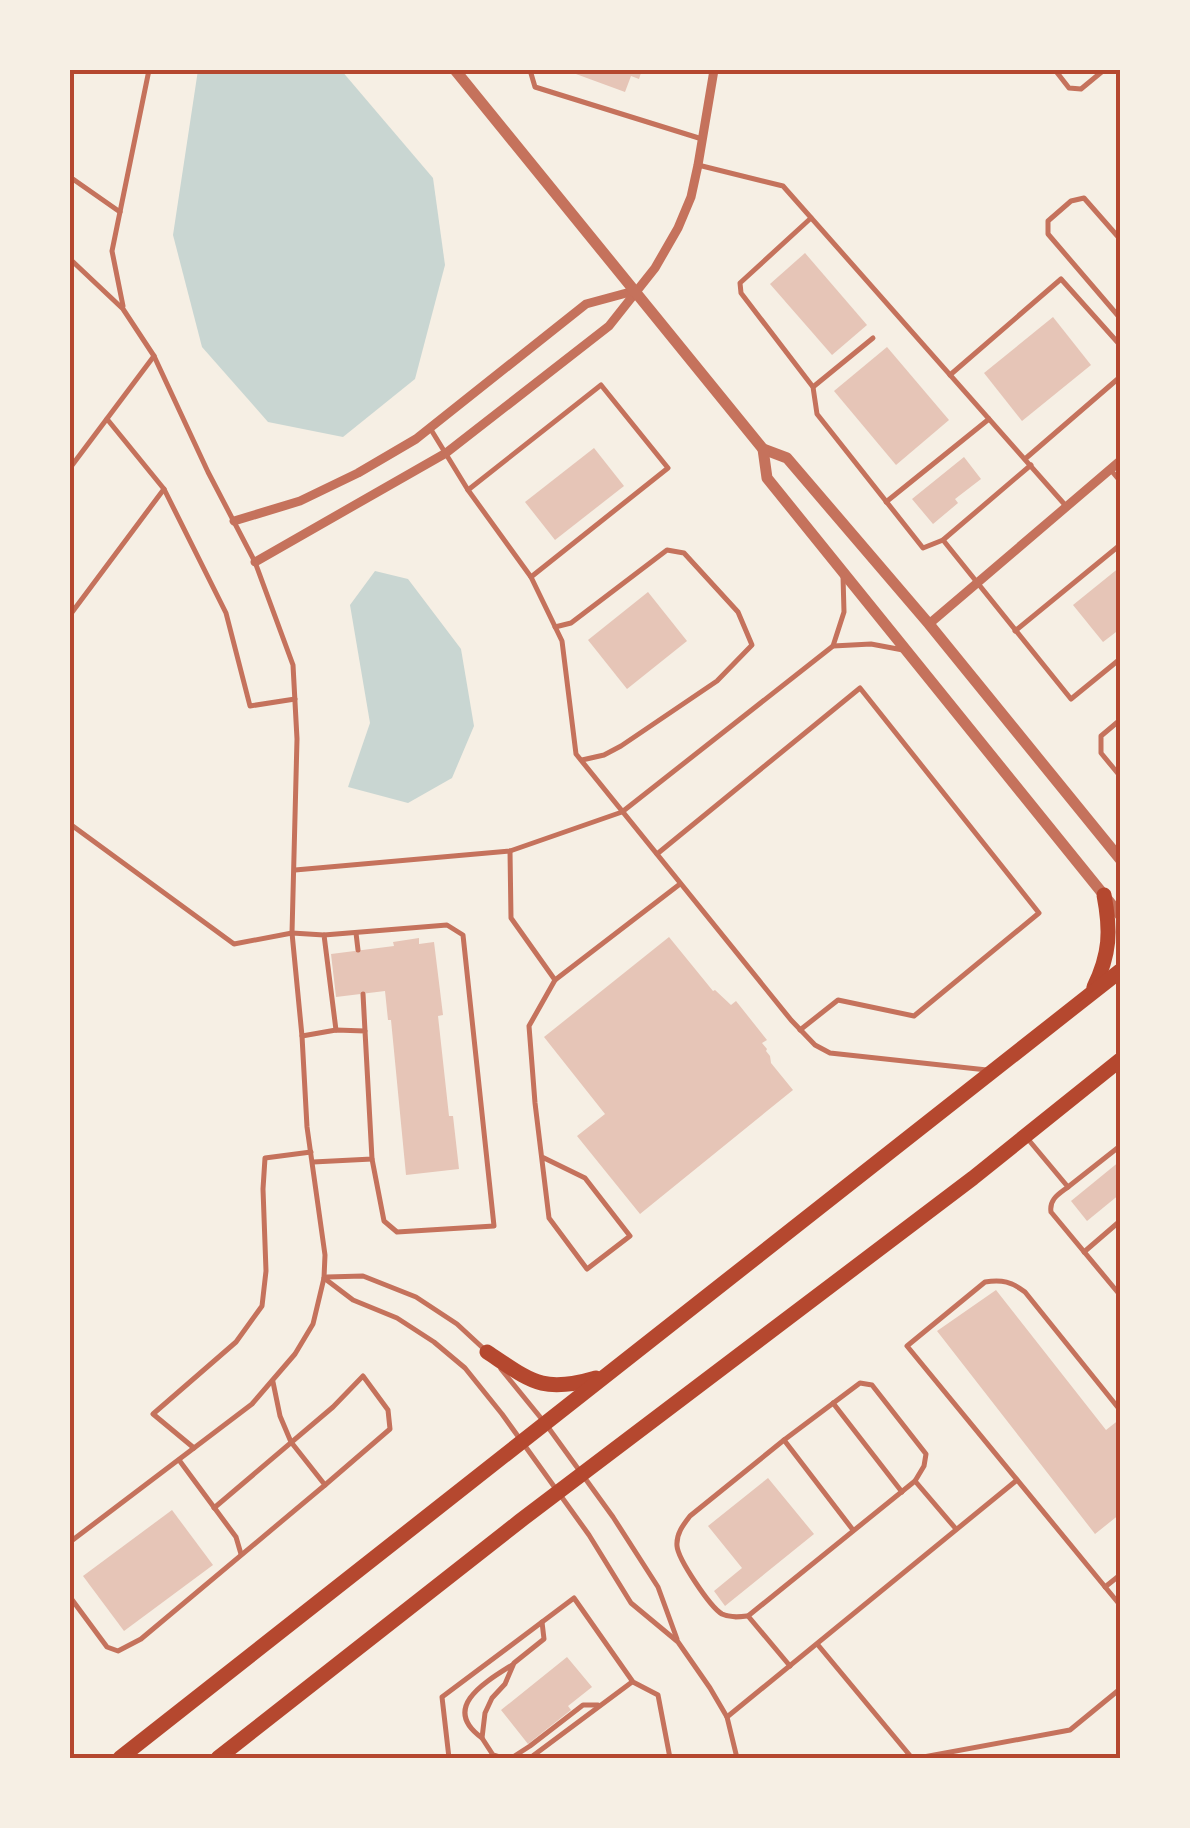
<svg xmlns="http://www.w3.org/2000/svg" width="1190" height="1828" viewBox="0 0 1190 1828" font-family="'Crimson Pro',serif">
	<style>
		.water { fill: #c9d6d2 }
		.building { fill: #e6c5b7 }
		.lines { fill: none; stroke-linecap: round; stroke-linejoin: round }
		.service { stroke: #c5725c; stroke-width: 5 }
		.minor { stroke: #c5725c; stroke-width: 9 }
		.tertiary { stroke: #c5725c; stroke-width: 11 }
		.trunk { stroke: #b5482f; stroke-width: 15 }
		.neatline { fill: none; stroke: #b5482f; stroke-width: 4 }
	</style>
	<rect width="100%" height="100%" fill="#f6efe4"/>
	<g class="water">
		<path d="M198,70H341L433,178L445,265L415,379L343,437L268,422L202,347L173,235Z"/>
		<path d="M375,571L408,579L461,649L474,726L452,778L408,803L348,787L370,723L350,605Z"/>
	</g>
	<g class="building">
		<path d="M565,70H642L639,79L631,76L625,92Z"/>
		<path d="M805,253L867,325L832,355L770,284Z"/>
		<path d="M1053,317L1091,365L1022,421L984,373Z"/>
		<path d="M887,347L949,420L896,465L834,391Z"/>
		<path d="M594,448L624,486L555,540L525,502Z"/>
		<path d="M964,457L981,479L955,499L958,503L933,524L912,499Z"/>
		<path d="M1120,567V629L1103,642L1073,605Z"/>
		<path d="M648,592L687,641L627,689L588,640Z"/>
		<path d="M669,937L713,991L715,990L731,1005L736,1001L767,1040L762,1043L767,1049L766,1051L770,1056L771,1063L793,1090L640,1214L577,1136L605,1114L544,1037Z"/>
		<path d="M419,938V944L434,942L443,1015L438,1016L449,1116H453L459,1169L406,1175L391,1020H388L385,991L336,997L331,954L394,946L393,942Z"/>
		<path d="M1120,1161V1194L1087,1221L1071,1201Z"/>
		<path d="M996,1290L1106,1430L1120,1419V1514L1095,1534L937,1331Z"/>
		<path d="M768,1478L814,1534L725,1606L714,1591L742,1568L708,1526Z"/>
		<path d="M172,1510L213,1565L124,1631L83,1576Z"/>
		<path d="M567,1657L592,1687L568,1706L571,1710L528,1744L501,1710Z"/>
	</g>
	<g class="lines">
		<g class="service">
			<path d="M530,70L535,87L702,139"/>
			<path d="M1055,70L1069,88L1081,89L1104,70"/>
			<path d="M698,165L783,186L1066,506"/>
			<path d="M70,177L120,212"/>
			<path d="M811,218L740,283L741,293L813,387L817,414L923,548L943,540L1071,699L1120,659"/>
			<path d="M1120,239L1084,198L1071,201L1048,221V234L1120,318"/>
			<path d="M70,259L123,309L154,356L208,472L255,562L293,665L297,739L292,933L302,1036L307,1127L325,1255L324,1278L313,1324L295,1354L252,1404L70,1542"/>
			<path d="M123,306L112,251L149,70"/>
			<path d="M950,375L1061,279L1120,345"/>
			<path d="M813,387L873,338"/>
			<path d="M107,419L164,489L226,613L250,706L295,699"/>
			<path d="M430,428L468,490L531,577L562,641L576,754L791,1020L815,1045L830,1053L987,1070"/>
			<path d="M1025,459L1120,377"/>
			<path d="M70,468L154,356"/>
			<path d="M1110,469L1120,481"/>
			<path d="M468,490L601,385L668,468L531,577"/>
			<path d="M886,502L989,419"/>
			<path d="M943,540L1031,465"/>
			<path d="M70,615L164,489"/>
			<path d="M555,627L571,623L667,550L684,553L738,612L752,645L717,681L621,746L604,755L582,760"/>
			<path d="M1015,631L1120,545"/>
			<path d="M833,646L844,612L843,576"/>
			<path d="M1120,720L1101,736V753L1120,776"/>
			<path d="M70,824L234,944L292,933L324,935L336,1030"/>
			<path d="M510,851L511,918L555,980L680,884"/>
			<path d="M657,854L860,688L1039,913L914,1016L838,1000L800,1030"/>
			<path d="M295,870L510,851L622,812L833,646L871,644L903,650"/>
			<path d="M356,933L358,950"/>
			<path d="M324,935L447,925L463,935L494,1226L397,1232L384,1221L372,1159"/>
			<path d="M363,994L365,1031"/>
			<path d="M302,1036L336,1030L365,1031L372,1159L313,1162"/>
			<path d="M1027,1138L1068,1187C1059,1194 1049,1199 1051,1212L1120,1295"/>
			<path d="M542,1157L585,1178L630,1236L587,1269L549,1218L535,1103L529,1026L555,980"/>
			<path d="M1068,1187L1120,1146"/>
			<path d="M1084,1252L1120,1221"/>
			<path d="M327,1277L363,1276L416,1297L457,1324L484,1349"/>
			<path d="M324,1278L353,1300L397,1318L434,1342L465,1368L502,1414L589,1535L631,1603L678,1642L710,1688L727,1717L737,1758"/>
			<path d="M501,1369L545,1423L613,1517L658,1587L677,1639"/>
			<path d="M833,1403L902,1492"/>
			<path d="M1120,1410L1025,1292C1012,1282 1002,1279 985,1282L907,1346L1120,1605"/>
			<path d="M194,1448L153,1414L236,1342L262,1306L266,1271L263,1189L265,1158L311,1152"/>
			<path d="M179,1460L236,1537L241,1554"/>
			<path d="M214,1508L333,1407L363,1376L388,1410L390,1429L325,1485"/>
			<path d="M853,1530L784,1440L860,1383L872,1385L926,1454L924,1466L915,1481"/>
			<path d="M1105,1587L1120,1575"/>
			<path d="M70,1597L107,1647L118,1651L141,1639L325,1485L291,1442L280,1416L273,1382"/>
			<path d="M747,1616C739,1617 730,1618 722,1614C710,1607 678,1559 677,1546C676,1534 683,1525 690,1516L784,1440"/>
			<path d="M818,1645L912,1758"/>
			<path d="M790,1666L748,1616L915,1481L956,1529"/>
			<path d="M727,1717L1017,1480"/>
			<path d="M482,1738C440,1708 485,1682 512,1665"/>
			<path d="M449,1758L442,1697L574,1598L633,1682L658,1695L670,1758"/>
			<path d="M503,1758L493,1755L482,1738L485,1713L492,1698L505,1684L514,1663L544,1639L542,1622"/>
			<path d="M506,1758L513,1757L530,1746L583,1705H598"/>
			<path d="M530,1758L632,1682"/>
			<path d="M918,1758L1070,1730L1120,1689"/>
		</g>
		<g class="minor">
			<path d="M234,521L300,501L358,473L416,439L586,304L634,291"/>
			<path d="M255,562L446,453L609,326L655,268L678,228L691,197L698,165L714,70"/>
			<path d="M929,624L1120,461"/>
		</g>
		<g class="tertiary">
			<path d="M455,70L763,449L787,458L929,624L1120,859"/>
			<path d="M763,449L767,478L1120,915"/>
		</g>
		<g class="trunk">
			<path d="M1094,987C1110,954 1111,931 1104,895"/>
			<path d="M487,1352C531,1381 542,1394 596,1378"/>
			<path d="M120,1758L1120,971"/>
			<path d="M218,1758L520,1521L973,1178L1120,1060"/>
		</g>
	</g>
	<rect width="1190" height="1828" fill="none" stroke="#f6efe4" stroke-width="145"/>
	<rect x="72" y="72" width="1046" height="1684" class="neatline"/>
</svg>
